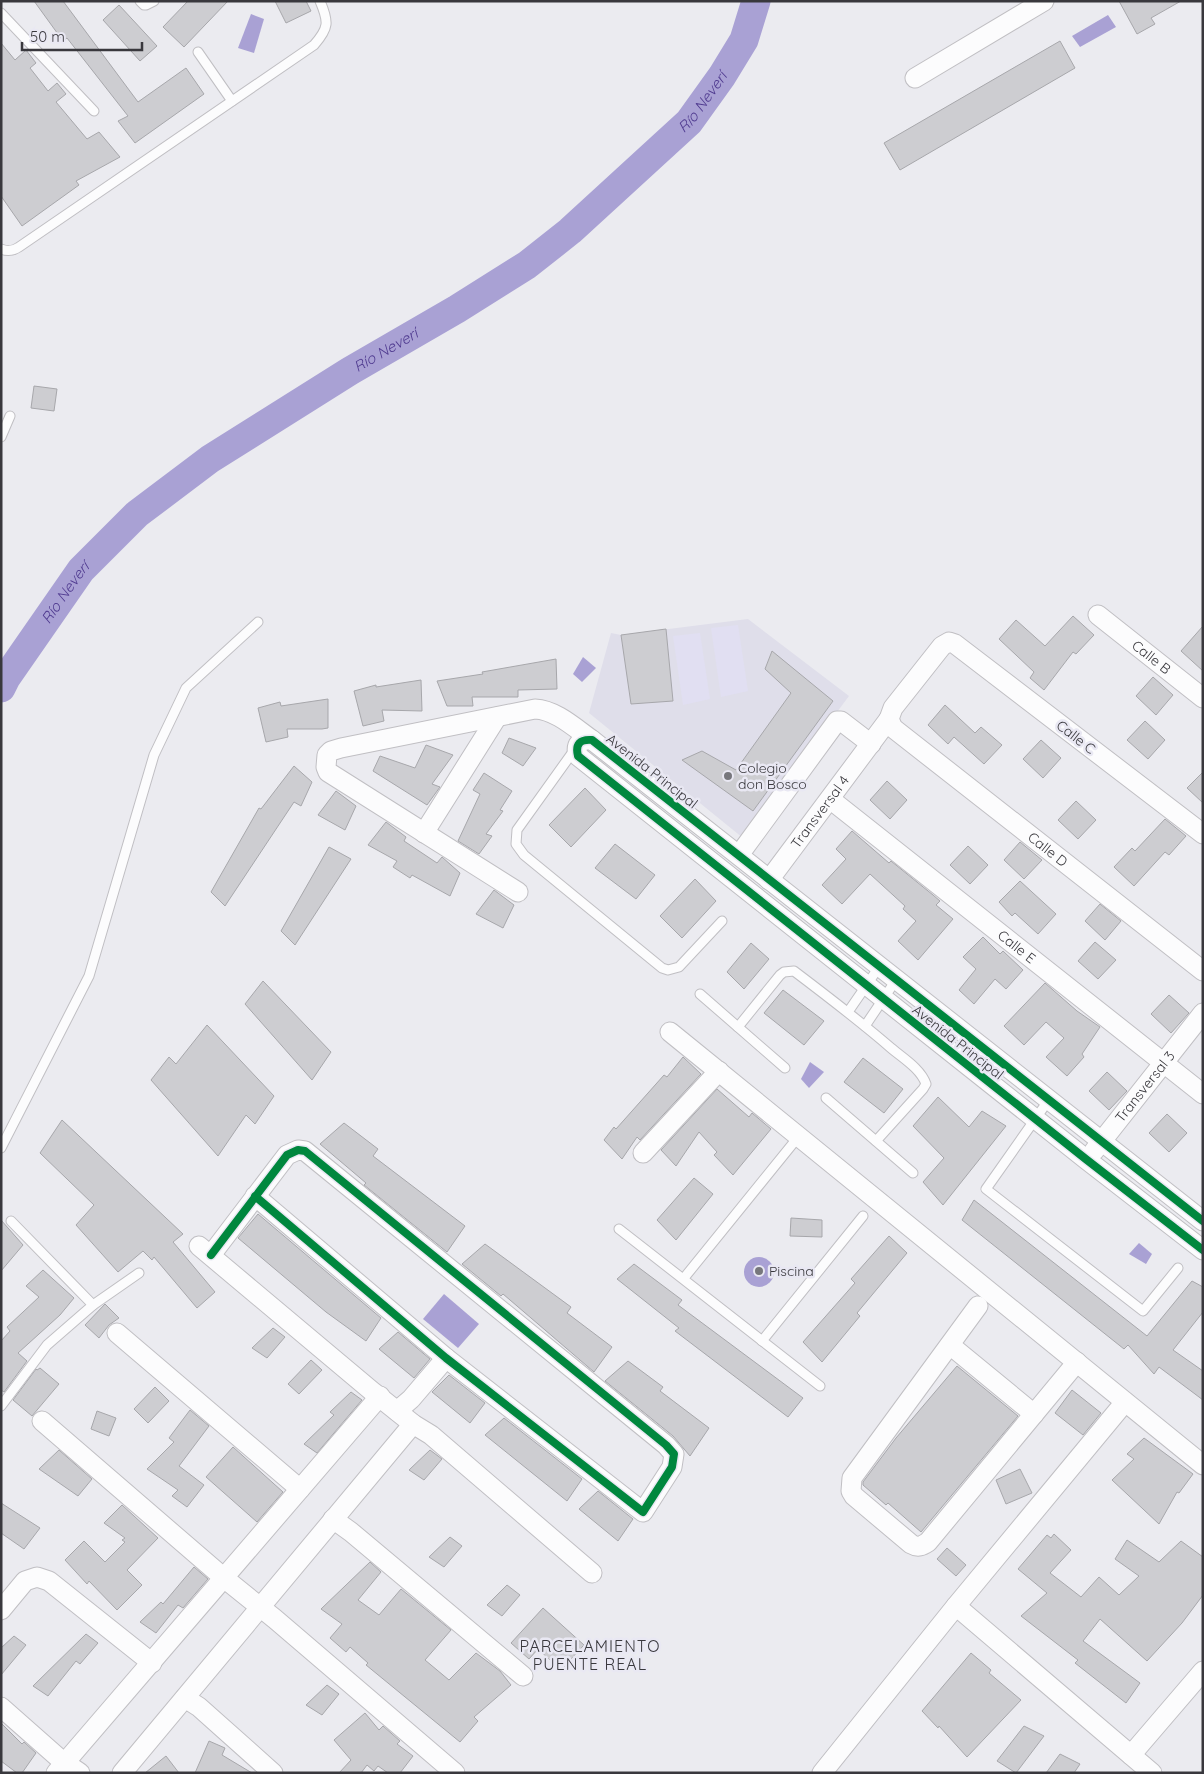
<svg xmlns="http://www.w3.org/2000/svg" width="1204" height="1774" viewBox="0 0 1204 1774" font-family="Quicksand,sans-serif">
	<style>
		.built { fill: #dfdeea }
		.green { fill: #e1dff2 }
		.water { fill: #a9a1d4 }
		.lines { fill: none; stroke-linecap: round; stroke-linejoin: round }
		.river { stroke: #a9a1d4; stroke-width: 29 }
		.building { fill: #cdcdd1; stroke: #a7a7ab }
		.lane-casing { stroke: #c0bfc3; stroke-width: 11 }
		.street-casing { stroke: #c0bfc3; stroke-width: 21 }
		.lane { stroke: #fcfcfd; stroke-width: 9 }
		.street { stroke: #fcfcfd; stroke-width: 19 }
		.cycleway-casing { stroke: #e9e8f3; stroke-width: 11 }
		.cycleway { stroke: #00873e; stroke-width: 8 }
		.poi-dot { fill: #77777c; stroke: #e9e8f3; stroke-width: 2 }
		.labels { text-anchor: middle; stroke-width: 5; stroke-linejoin: round; paint-order: stroke }
		.street-label { font-size: 14px; fill: #39383d; stroke: #e9e8f3 }
		.poi-label { font-size: 14px; fill: #39383d; stroke: #e9e8f3; text-anchor: start }
		.water-label { font-size: 15px; font-style: italic; fill: #503b90; stroke: #e9e8f3 }
		.quarter-label { font-size: 16px; letter-spacing: 1px; fill: #39383d; stroke: #e9e8f3 }
	</style>
	<rect width="100%" height="100%" fill="#ebebf0"/>
	<path class="built" d="M748,619L849,696L743,838L589,713L611,633L621,635Z"/>
	<g class="green">
		<path d="M738,625L748,691L721,697L711,628Z"/>
		<path d="M700,633L710,699L683,705L673,636Z"/>
	</g>
	<g class="water">
		<path d="M251,14L264,19L254,53L238,48Z"/>
		<path d="M1108,15L1116,27L1080,47L1072,36Z"/>
		<path d="M583,657L596,668L582,682L573,674Z"/>
		<path d="M810,1062L824,1072L809,1088L801,1079Z"/>
		<path d="M1139,1243L1152,1254L1146,1264L1129,1254Z"/>
		<circle cx="759" cy="1272" r="15"/>
		<path d="M444,1294L479,1324L458,1348L423,1319Z"/>
	</g>
	<g class="lines">
		<path class="river" id="s1" d="M1,688L6,678L81,570L137,514L210,459L350,371L457,309L527,265L570,231L689,122L722,76L744,40L756,1"/>
	</g>
	<g class="building">
		<path d="M34,1H63L138,102L186,68L204,94L135,143L118,121L128,116L67,38L63,41Z"/>
		<path d="M188,1H228L184,47L163,27Z"/>
		<path d="M275,1H306L311,11L286,23Z"/>
		<path d="M1119,1H1181L1151,18L1155,24L1137,34Z"/>
		<path d="M119,5L157,46L140,61L103,20Z"/>
		<path d="M1060,41L1075,68L900,170L884,143Z"/>
		<path d="M1,43L15,60L26,50L36,63L30,68L48,91L57,83L66,94L56,102L87,139L99,132L120,157L76,181L79,185L22,226L1,196Z"/>
		<path d="M34,386L57,389L54,411L31,408Z"/>
		<path d="M1073,616L1094,635L1076,654L1073,652L1044,690L1030,678L1034,672L999,639L1016,620L1045,646Z"/>
		<path d="M1203,626V671L1181,651Z"/>
		<path d="M666,629L673,701L631,704L621,635Z"/>
		<path d="M772,651L833,701L753,811L682,760L702,751L736,770L791,693L765,669Z"/>
		<path d="M556,659L557,689L518,690V697H472L473,706H447L437,681L483,674L482,672Z"/>
		<path d="M1153,677L1173,695L1156,715L1136,696Z"/>
		<path d="M421,680L422,711L382,710L384,721L363,726L354,691L376,685V687Z"/>
		<path d="M328,699V728L322,729H287L288,737L266,742L258,708L280,702L281,706Z"/>
		<path d="M945,705L975,733L981,727L1002,745L984,764L954,737L948,744L928,725Z"/>
		<path d="M1145,721L1165,740L1148,759L1127,740Z"/>
		<path d="M509,738L536,748L523,766L502,753Z"/>
		<path d="M1041,740L1061,758L1043,778L1023,759Z"/>
		<path d="M426,745L453,755L432,784L440,787L427,805L373,771L380,756L415,768Z"/>
		<path d="M294,766L312,782L301,806L294,802L225,906L211,892L259,808L261,809Z"/>
		<path d="M1203,772V803L1187,788Z"/>
		<path d="M484,773L512,791L500,810L503,811L486,834L492,836L479,854L458,841L480,794L473,790Z"/>
		<path d="M887,781L907,800L890,819L870,800Z"/>
		<path d="M585,788L606,810L571,847L549,825Z"/>
		<path d="M336,791L356,806L345,830L318,815Z"/>
		<path d="M1076,801L1096,820L1078,839L1058,820Z"/>
		<path d="M1165,819L1186,836L1169,855L1165,852L1134,886L1114,867L1132,848L1135,851Z"/>
		<path d="M386,822L406,837L404,841L437,863L442,857L460,873L450,896L412,875L410,878L393,867L397,861L368,845Z"/>
		<path d="M852,831L889,863L891,861L933,895L940,901L936,905L953,919L918,960L898,941L916,921L903,909L905,906L870,874L842,904L822,885L846,859L836,849Z"/>
		<path d="M1020,842L1042,860L1024,879L1004,860Z"/>
		<path d="M615,844L655,875L636,899L595,868Z"/>
		<path d="M968,846L988,865L970,884L950,865Z"/>
		<path d="M329,847L351,859L295,945L281,931Z"/>
		<path d="M695,879L716,901L682,938L660,916Z"/>
		<path d="M1020,881L1056,914L1038,934L1015,913L1012,916L999,902Z"/>
		<path d="M494,890L514,905L503,928L476,914Z"/>
		<path d="M1100,904L1121,921L1105,940L1085,921Z"/>
		<path d="M983,937L1000,954L1003,951L1023,970L1006,989L995,979L974,1004L959,990L976,969L963,957Z"/>
		<path d="M1095,942L1116,960L1098,979L1078,961Z"/>
		<path d="M751,943L769,959L744,989L727,972Z"/>
		<path d="M263,981L331,1052L312,1080L245,1004Z"/>
		<path d="M1045,983L1077,1011L1100,1027L1082,1054L1084,1057L1067,1076L1046,1057L1064,1038L1046,1022L1024,1045L1004,1026Z"/>
		<path d="M783,990L824,1021L804,1045L764,1013Z"/>
		<path d="M1169,995L1189,1013L1171,1033L1151,1014Z"/>
		<path d="M207,1025L274,1096L255,1124L246,1115L218,1156L151,1080L169,1057L176,1064Z"/>
		<path d="M683,1057L701,1074L640,1140L637,1137L622,1159L604,1140L614,1127L616,1129L664,1075L667,1077Z"/>
		<path d="M863,1058L903,1089L884,1113L844,1082Z"/>
		<path d="M1107,1072L1127,1091L1109,1110L1089,1091Z"/>
		<path d="M717,1089L749,1117L752,1113L771,1129L733,1175L714,1155L717,1152L699,1132L676,1166L661,1150Z"/>
		<path d="M938,1097L969,1127L982,1111L1006,1126L943,1205L923,1182L944,1158L913,1126Z"/>
		<path d="M1167,1114L1187,1133L1169,1152L1149,1133Z"/>
		<path d="M62,1120L183,1234L173,1242L215,1292L197,1308L154,1257L152,1260L143,1251L118,1272L76,1225L94,1205L40,1153Z"/>
		<path d="M344,1123L378,1149L373,1156L465,1226L447,1252L364,1185L366,1183L320,1144Z"/>
		<path d="M694,1178L713,1194L676,1240L657,1220Z"/>
		<path d="M974,1200L1147,1336L1192,1281L1203,1287V1312L1173,1350L1203,1371V1400L1159,1367L1154,1374L1128,1345L1124,1349L962,1220Z"/>
		<path d="M258,1214L381,1318L366,1341L326,1312L238,1238Z"/>
		<path d="M791,1218L822,1220V1237L790,1236Z"/>
		<path d="M1,1220L23,1245L1,1271Z"/>
		<path d="M889,1236L907,1253L857,1313L860,1316L822,1362L803,1342L855,1283L851,1279Z"/>
		<path d="M485,1244L571,1307L567,1313L612,1347L594,1372L503,1294L501,1296L462,1264Z"/>
		<path d="M634,1264L682,1300L678,1305L803,1398L788,1417L675,1331L679,1328L617,1279Z"/>
		<path d="M43,1270L74,1298L60,1315L18,1353L27,1361L4,1392L1,1390V1341L10,1331L7,1327L39,1297L26,1286Z"/>
		<path d="M105,1304L119,1318L109,1325L99,1338L85,1325Z"/>
		<path d="M273,1328L285,1337L267,1358L252,1348Z"/>
		<path d="M398,1332L430,1359L414,1378L379,1349Z"/>
		<path d="M311,1360L322,1370L299,1394L288,1384Z"/>
		<path d="M628,1361L663,1387L660,1391L709,1428L690,1456L673,1436L605,1381Z"/>
		<path d="M957,1366L1018,1416L921,1532L888,1503L886,1505L863,1485V1482L896,1438Z"/>
		<path d="M40,1368L59,1384L32,1416L13,1400L36,1369L37,1370Z"/>
		<path d="M449,1375L485,1403L470,1423L432,1392Z"/>
		<path d="M155,1387L169,1401L148,1423L134,1409Z"/>
		<path d="M1072,1390L1101,1413L1083,1435L1055,1413Z"/>
		<path d="M351,1392L362,1400L317,1453L304,1444L334,1415L330,1412Z"/>
		<path d="M190,1410L209,1426L179,1466L204,1485L187,1507L172,1496L178,1490L147,1469L174,1442L169,1438Z"/>
		<path d="M97,1411L116,1418L109,1436L91,1429Z"/>
		<path d="M504,1418L582,1479L567,1501L485,1435Z"/>
		<path d="M1144,1438L1193,1474L1179,1493L1177,1492L1159,1524L1112,1480L1134,1459L1127,1454Z"/>
		<path d="M233,1447L283,1492L257,1522L206,1477Z"/>
		<path d="M59,1450L92,1479L78,1496L39,1469Z"/>
		<path d="M430,1450L442,1459L424,1480L409,1470Z"/>
		<path d="M1020,1469L1032,1493L1006,1504L996,1480Z"/>
		<path d="M598,1491L633,1519L618,1541L579,1509Z"/>
		<path d="M1,1503L40,1528L24,1549L1,1533Z"/>
		<path d="M122,1505L158,1538L127,1570L142,1585L117,1610L89,1581L87,1584L65,1560L84,1541L105,1562L125,1542L122,1540L125,1538L104,1523Z"/>
		<path d="M1054,1534L1071,1550L1050,1573L1081,1597L1099,1577L1119,1595L1139,1576L1115,1559L1127,1540L1159,1562L1181,1541L1203,1557V1595L1182,1623L1147,1661L1100,1619L1083,1641L1140,1683L1126,1703L1075,1663L1078,1660L1021,1616L1047,1593L1018,1569L1047,1535L1051,1538Z"/>
		<path d="M450,1537L462,1546L444,1567L429,1557Z"/>
		<path d="M947,1548L966,1565L956,1576L937,1559Z"/>
		<path d="M370,1562L381,1572L358,1600L379,1615L401,1589L451,1630L425,1660L449,1680L476,1653L500,1671L511,1685L474,1717L478,1721L460,1742L366,1665L368,1663L350,1647L346,1652L330,1638L342,1624L321,1609Z"/>
		<path d="M194,1567L208,1579L183,1608L178,1605L156,1633L140,1622L161,1602L163,1604Z"/>
		<path d="M507,1585L520,1595L502,1616L487,1605Z"/>
		<path d="M543,1608L584,1645L561,1670L538,1649L529,1659L511,1643Z"/>
		<path d="M86,1634L98,1643L80,1664L76,1661L48,1696L33,1686Z"/>
		<path d="M14,1636L26,1645L1,1675V1648Z"/>
		<path d="M971,1653L991,1670L989,1673L1021,1700L967,1757L939,1726L938,1728L922,1711Z"/>
		<path d="M327,1685L339,1694L322,1715L306,1705Z"/>
		<path d="M365,1713L379,1730L383,1726L400,1741L397,1744L413,1756L400,1773H388L378,1766L374,1771L367,1765L361,1773H339L351,1760L334,1740Z"/>
		<path d="M1,1723L22,1744L24,1742L36,1753L22,1773H17L1,1761Z"/>
		<path d="M1024,1726L1044,1736L1016,1773L997,1761Z"/>
		<path d="M209,1741L225,1748L222,1755L252,1773H195Z"/>
		<path d="M1060,1754L1080,1764L1074,1773H1046Z"/>
		<path d="M166,1756L179,1773H145Z"/>
	</g>
	<g class="lines">
		<defs>
			<g id="lane">
				<path d="M140,1L144,5H146L154,1"/>
				<path d="M1,13L94,111"/>
				<path d="M198,52L232,101"/>
				<path d="M1,249C8,252 13,251 19,247L314,45C329,28 329,22 320,1"/>
				<path d="M1,437L10,416"/>
				<path d="M575,749L517,830L516,844L524,855L662,968L668,970L679,967L722,921"/>
				<path d="M700,994L785,1068"/>
				<path d="M848,1012L879,967"/>
				<path d="M865,1026L896,980"/>
				<path d="M738,1027L780,975L784,972L794,971C827,996 860,1021 891,1048C903,1058 921,1069 926,1084L923,1089L876,1141"/>
				<path d="M826,1098L913,1173"/>
				<path d="M1048,1101L986,1189L1143,1311L1178,1268"/>
				<path d="M1,1148L89,976L154,755L186,688L258,622"/>
				<path d="M11,1221L93,1305"/>
				<path d="M619,1229L820,1386"/>
				<path d="M684,1278L799,1136"/>
				<path d="M762,1341L863,1216"/>
				<path d="M1,1406L47,1345L93,1305L139,1273"/>
			</g>
			<g id="street">
				<path d="M915,78L1044,1"/>
				<path id="s2" d="M1098,615L1203,698"/>
				<path id="s3" d="M830,799L1203,1094"/>
				<path d="M424,833L497,717"/>
				<path id="s4" d="M1203,834L955,644L949,642L942,646L893,708L889,719L893,728L1203,971"/>
				<path d="M739,855L837,721H841L871,744"/>
				<path id="s5" d="M769,880L889,719"/>
				<path d="M518,892L328,772L326,767L327,755L331,751L341,748L535,709C556,710 575,728 592,740"/>
				<path d="M670,1032L1203,1465"/>
				<path id="s6" d="M1094,1151L1203,1013"/>
				<path d="M643,1153L719,1071"/>
				<path d="M1203,1221L592,740C580,739 575,744 578,756L1087,1160L1203,1250"/>
				<path d="M199,1246L373,1392L413,1424L431,1435L592,1573"/>
				<path d="M211,1255L287,1155L298,1150L305,1151L666,1445L674,1454L672,1467L643,1512L446,1358L255,1196"/>
				<path d="M978,1306L852,1478L851,1491L854,1496L911,1544C918,1548 922,1546 928,1542L1077,1362"/>
				<path d="M117,1333L300,1489"/>
				<path d="M950,1345L1034,1414"/>
				<path d="M397,1411L411,1399L446,1358"/>
				<path d="M42,1421L224,1578L275,1619L455,1773"/>
				<path d="M333,1519L351,1532L523,1676"/>
				<path d="M956,1606L1152,1773"/>
				<path d="M1,1610L25,1581L37,1577L49,1581L152,1663"/>
				<path d="M185,1698L199,1707L273,1773"/>
				<path d="M1,1707L61,1760L80,1773"/>
				<path d="M1131,1755L1203,1671"/>
				<path d="M56,1773L380,1396"/>
				<path d="M122,1773L413,1424"/>
				<path d="M822,1773L956,1606L1125,1402"/>
			</g>
		</defs>
		<use href="#lane" class="lane-casing"/>
		<use href="#street" class="street-casing"/>
		<use href="#lane" class="lane"/>
		<use href="#street" class="street"/>
		<defs>
			<g id="cycleway">
				<path d="M1203,1221L592,740C580,739 575,744 578,756L1087,1160L1203,1250"/>
				<path d="M211,1255L287,1155L298,1150L305,1151L666,1445L674,1454L672,1467L643,1512L446,1358L255,1196"/>
			</g>
		</defs>
		<use href="#cycleway" class="cycleway-casing"/>
		<use href="#cycleway" class="cycleway"/>
	</g>
	<g class="poi-dot">
		<circle cx="728" cy="776" r="5"/>
		<circle cx="759" cy="1271" r="5"/>
	</g>
	<g class="labels">
		<g class="street-label">
			<text dy="5" stroke="none"><textPath href="#s2" startOffset="68">Calle B</textPath></text>
			<text transform="translate(1076 737) rotate(38)" y="5">Calle C</text>
			<text transform="translate(652 771) rotate(38)" y="5">Avenida Principal</text>
			<text dy="5" stroke="none"><textPath href="#s5" startOffset="85">Transversal 4</textPath></text>
			<text dy="5" stroke="none"><textPath href="#s4" startOffset="624">Calle D</textPath></text>
			<text dy="5" stroke="none"><textPath href="#s3" startOffset="238">Calle E</textPath></text>
			<text transform="translate(958 1042) rotate(38)" y="5">Avenida Principal</text>
			<text dy="5" stroke="none"><textPath href="#s6" startOffset="82">Transversal 3</textPath></text>
		</g>
		<g class="poi-label">
			<text x="738" y="773">Colegio<tspan x="738" dy="16">don Bosco</tspan></text>
			<text x="769" y="1276">Piscina</text>
		</g>
		<g class="water-label">
			<text dy="5" stroke="none"><textPath href="#s1" startOffset="925">Río Neverí</textPath></text>
			<text dy="5" stroke="none"><textPath href="#s1" startOffset="520">Río Neverí</textPath></text>
			<text dy="5" stroke="none"><textPath href="#s1" startOffset="115">Río Neverí</textPath></text>
		</g>
		<g class="quarter-label">
			<text x="590" y="1652">PARCELAMIENTO<tspan x="590" dy="18">PUENTE REAL</tspan></text>
		</g>
	</g>
	<rect width="1204" height="1774" fill="none" stroke="#39383d" stroke-width="5"/>
	<path d="M22 42v8h120v-8" fill="none" stroke="#39383d" stroke-width="2.5"/>
	<text x="30" y="42" font-size="15" fill="#39383d" stroke="#e9e8f3" stroke-width="4" paint-order="stroke">50 m</text>
</svg>
